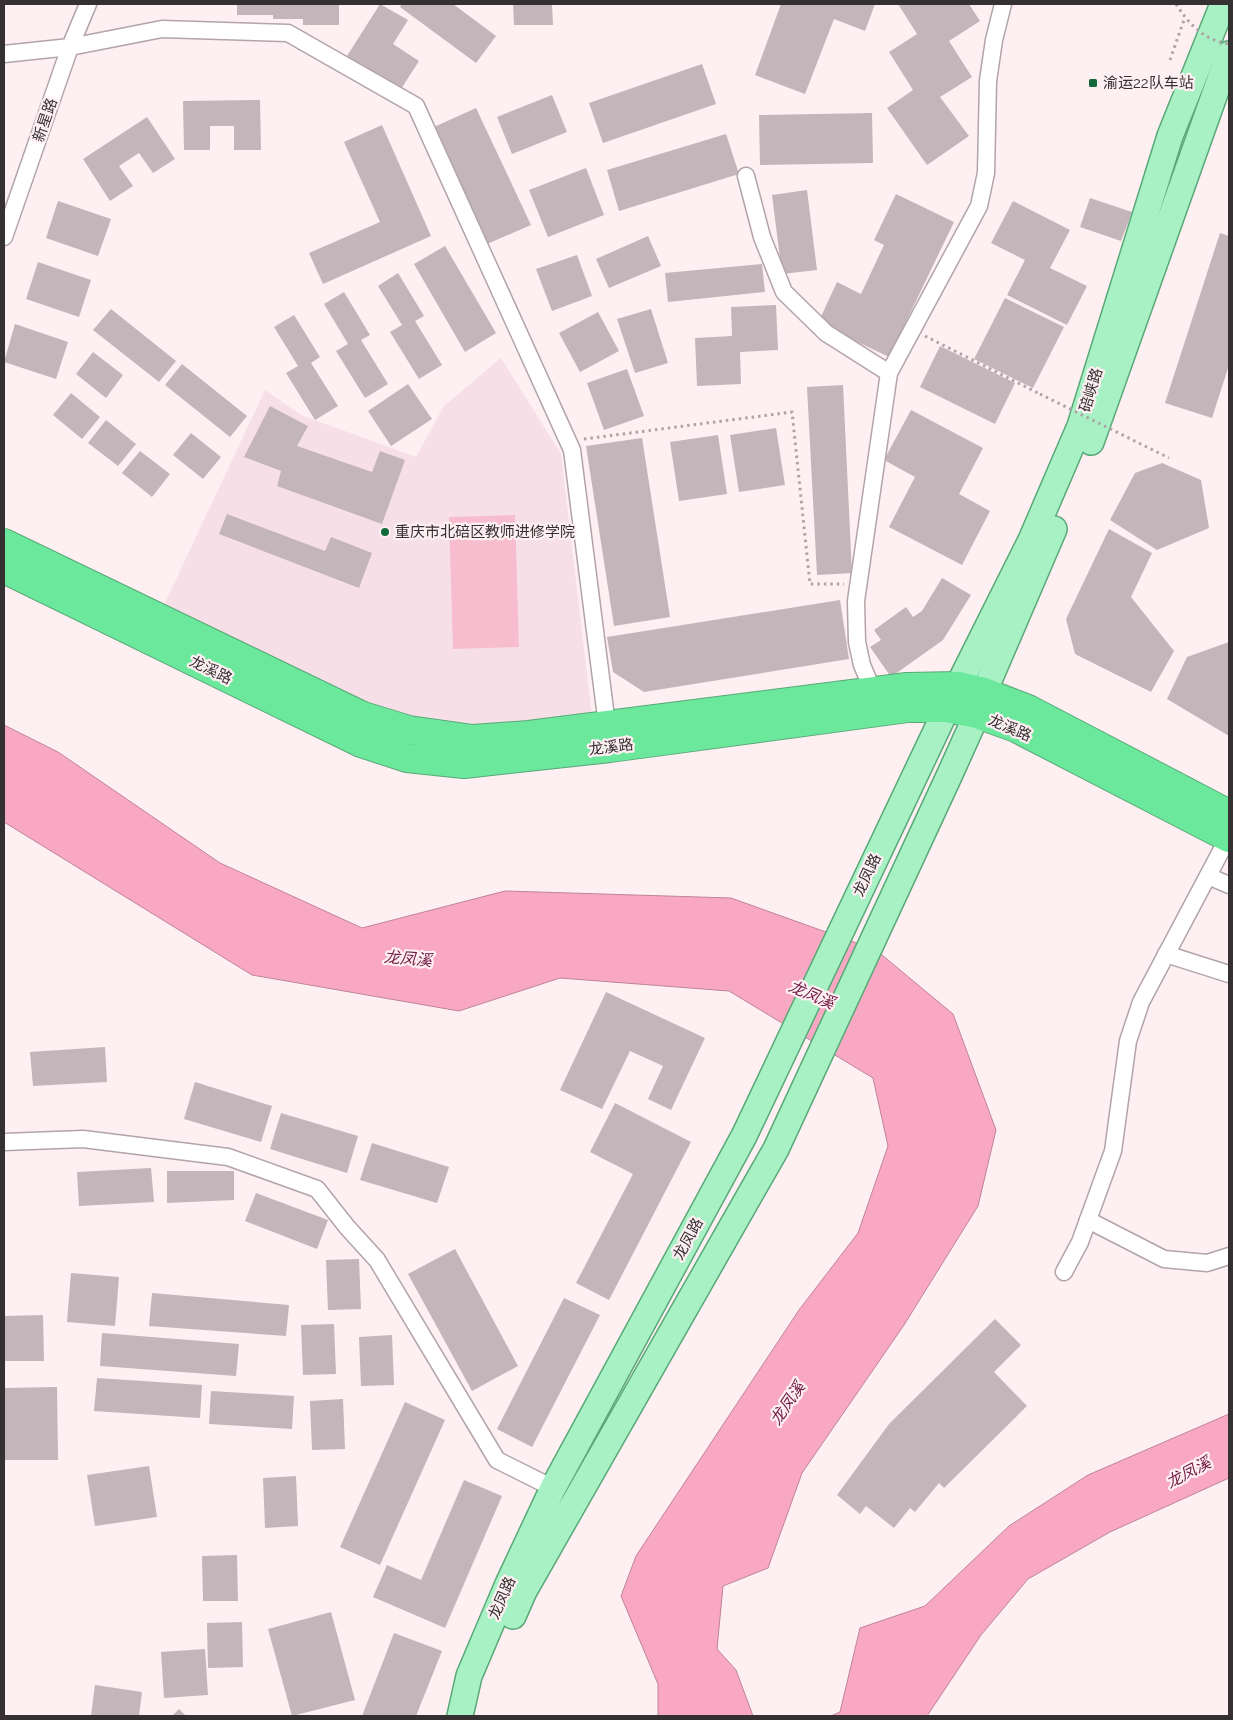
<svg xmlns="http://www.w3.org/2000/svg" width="1233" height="1720" viewBox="0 0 1233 1720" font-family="Raleway,'Noto Sans SC',sans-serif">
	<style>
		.built { fill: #f7dfe7 }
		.green { fill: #f7bdcf }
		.water { fill: #f9a8c3; stroke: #be8497 }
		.building { fill: #c4b5ba }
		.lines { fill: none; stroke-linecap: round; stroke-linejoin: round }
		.street-casing { stroke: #b2a4a8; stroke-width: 19 }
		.primary-casing { stroke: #59a877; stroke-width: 28 }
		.highway-casing { stroke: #59a877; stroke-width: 30 }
		.path { stroke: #aea3a5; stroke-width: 3; stroke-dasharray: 2.5 4; stroke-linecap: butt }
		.street { stroke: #fff; stroke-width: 16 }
		.primary { stroke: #a7f1c4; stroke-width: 25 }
		.highway { stroke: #6ce89c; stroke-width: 28 }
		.path-bridge { stroke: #aea3a5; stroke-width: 3; stroke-dasharray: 2.5 4; stroke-linecap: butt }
		.poi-dot { fill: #12693b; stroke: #feeff3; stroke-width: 2 }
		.labels { text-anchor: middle; stroke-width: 4.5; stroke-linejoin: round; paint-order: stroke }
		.poi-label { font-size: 15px; fill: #353031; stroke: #feeff3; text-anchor: start }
		.street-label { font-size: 15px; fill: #353031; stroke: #feeff3 }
		.water-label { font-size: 16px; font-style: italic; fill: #6f1940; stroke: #feeff3 }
	</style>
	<rect width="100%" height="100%" fill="#feeff3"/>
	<path class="built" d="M501,358L561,454L592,716L492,726L383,712L163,607L265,390L301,415L416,457L444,406Z"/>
	<path class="green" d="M515,515L519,647L453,649L449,517Z"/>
	<g class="water">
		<path d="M4,725L58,752L220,863L362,928L505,891L731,898L876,950L953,1014L996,1130L978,1206L904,1325L802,1473L768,1568L723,1586L717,1649L736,1670L753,1716H658V1684L621,1596L636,1556L799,1310L858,1233L888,1146L873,1078L729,991L560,978L459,1011L252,975L4,822Z"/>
		<path d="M1229,1414V1478L1110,1532L1028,1579L981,1635L927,1716H831L840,1712L860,1628L925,1606L1009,1526L1088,1475Z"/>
	</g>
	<g class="building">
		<path d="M237,4H339V25H303V19H273V15H237Z"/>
		<path d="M380,4L408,20L393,44L419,61L401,89L347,56Z"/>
		<path d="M402,4H453L496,36L476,63L400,7Z"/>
		<path d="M513,4H552L553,25H514Z"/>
		<path d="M781,4H875L865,31L834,19L805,94L755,75Z"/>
		<path d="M898,4H969L980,21L949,41L972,77L940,97L969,136L927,165L887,108L913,90L889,52L917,34Z"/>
		<path d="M702,64L716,104L603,143L589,103Z"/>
		<path d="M552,95L567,132L512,154L497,117Z"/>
		<path d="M260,100L261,150H234V126H210V150H184L183,101Z"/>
		<path d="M476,108L531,225L487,244L434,127Z"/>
		<path d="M872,113L873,163L760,165L759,115Z"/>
		<path d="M147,117L175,159L153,173L139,153L119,166L133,186L110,201L83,159Z"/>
		<path d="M382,125L431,236L323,284L309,253L380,222L344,142Z"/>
		<path d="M726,134L739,174L619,211L607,170Z"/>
		<path d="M586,168L604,215L548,237L529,190Z"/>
		<path d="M807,190L817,270L782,274L772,195Z"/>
		<path d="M896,194L954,222L889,357L818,323L837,282L861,294L884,245L874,240Z"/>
		<path d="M1090,198L1132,212L1121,241L1080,227Z"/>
		<path d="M58,201L111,219L98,256L46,238Z"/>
		<path d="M1013,201L1070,230L1050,268L1087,286L1067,325L1007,295L1025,260L991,243Z"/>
		<path d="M1220,233L1229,236V365L1212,418L1165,403Z"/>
		<path d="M648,236L661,266L609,288L596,259Z"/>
		<path d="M445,246L496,333L465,352L414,264Z"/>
		<path d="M577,255L592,296L552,311L536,269Z"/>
		<path d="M38,262L91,280L79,317L26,299Z"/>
		<path d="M762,264L765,292L668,302L665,273Z"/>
		<path d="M398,273L424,316L415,321L442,365L419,379L390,332L402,325L378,286Z"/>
		<path d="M344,292L370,335L361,340L388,384L365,398L336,351L348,344L324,304Z"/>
		<path d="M1005,298L1064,327L1033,388L974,359Z"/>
		<path d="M776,305L778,350L740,352L741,384L697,386L695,338L732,336L731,307Z"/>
		<path d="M111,309L176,361L159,382L93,330Z"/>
		<path d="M651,309L668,363L635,373L617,319Z"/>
		<path d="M598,312L619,351L580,372L559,333Z"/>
		<path d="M294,315L320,357L311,363L338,406L315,420L286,373L298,366L274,327Z"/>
		<path d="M15,324L68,342L56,379L4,362Z"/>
		<path d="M940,346L1015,383L995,424L920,387Z"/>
		<path d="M93,352L123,375L106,398L76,374Z"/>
		<path d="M182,364L247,416L230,437L165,385Z"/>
		<path d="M627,369L644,416L604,430L587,383Z"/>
		<path d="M408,384L432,419L391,446L368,411Z"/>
		<path d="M843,385L852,573L817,575L807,387Z"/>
		<path d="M71,393L100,417L82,439L53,415Z"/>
		<path d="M270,406L308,426L297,446L372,472L380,451L405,460L382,524L277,486L281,471L244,457Z"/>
		<path d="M911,410L983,448L959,494L990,511L962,565L889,527L915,477L884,460Z"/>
		<path d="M106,420L136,444L118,466L88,443Z"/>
		<path d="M776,428L785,485L739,492L730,435Z"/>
		<path d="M191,433L221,457L203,479L173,455Z"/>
		<path d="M718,435L727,494L679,501L670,442Z"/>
		<path d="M642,438L670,617L614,626L586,446Z"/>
		<path d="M140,451L170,474L152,497L122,473Z"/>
		<path d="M1162,463L1201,480L1209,528L1157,550L1110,520L1135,473Z"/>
		<path d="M227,514L325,551L331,537L372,553L359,588L219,534Z"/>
		<path d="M1109,529L1152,553L1131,597L1174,651L1151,692L1075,654L1066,619Z"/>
		<path d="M942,578L971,595L943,640L891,677L870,647L881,640L874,630L906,607L913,617L922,611Z"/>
		<path d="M840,600L849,659L644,692L613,672L607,637Z"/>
		<path d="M1229,642V736L1167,699L1187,657Z"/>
		<path d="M606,992L705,1038L671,1110L648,1099L663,1066L630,1051L602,1109L560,1090Z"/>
		<path d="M105,1047L107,1082L33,1086L30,1052Z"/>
		<path d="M195,1082L272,1106L261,1142L184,1119Z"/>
		<path d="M615,1103L691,1142L609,1300L576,1283L633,1174L590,1152Z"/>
		<path d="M281,1113L358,1136L347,1173L270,1149Z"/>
		<path d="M372,1143L449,1167L437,1203L360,1180Z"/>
		<path d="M151,1168L154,1202L79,1206L77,1172Z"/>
		<path d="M167,1171H234V1200L167,1203Z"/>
		<path d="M256,1193L328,1220L317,1249L245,1221Z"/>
		<path d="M455,1249L518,1366L472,1391L408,1274Z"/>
		<path d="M359,1259L361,1309L328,1310L326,1260Z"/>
		<path d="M71,1273L119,1277L115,1326L67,1322Z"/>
		<path d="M152,1293L289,1305L286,1336L149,1326Z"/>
		<path d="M564,1298L600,1315L532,1447L497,1429Z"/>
		<path d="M43,1315L44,1361H4V1316Z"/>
		<path d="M995,1319L1021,1345L994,1372L1027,1406L944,1488L939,1483L915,1512L910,1508L894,1528L866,1506L860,1514L837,1495L889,1424Z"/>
		<path d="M334,1324L336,1374L303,1375L301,1325Z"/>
		<path d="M102,1333L239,1344L236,1376L100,1366Z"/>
		<path d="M392,1335L394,1385L361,1386L359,1337Z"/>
		<path d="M97,1378L202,1385L200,1418L94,1411Z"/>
		<path d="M57,1387L58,1460H4V1388Z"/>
		<path d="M211,1391L294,1396L292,1429L209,1424Z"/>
		<path d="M343,1399L345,1449L312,1450L310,1401Z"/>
		<path d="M405,1402L445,1420L380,1565L340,1547Z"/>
		<path d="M149,1466L157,1517L95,1526L87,1475Z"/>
		<path d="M296,1476L298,1526L265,1528L263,1478Z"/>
		<path d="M464,1480L502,1496L445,1628L373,1597L387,1565L421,1580Z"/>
		<path d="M237,1555L238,1601H203L202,1556Z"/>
		<path d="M331,1612L355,1700L292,1716L268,1629Z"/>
		<path d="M242,1622L243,1667L208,1668L207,1623Z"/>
		<path d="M394,1633L442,1651L416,1716H362Z"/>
		<path d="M205,1649L208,1695L164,1698L161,1652Z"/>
		<path d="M95,1685L142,1692L139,1716H91Z"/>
		<path d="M179,1709L186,1716H172Z"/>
	</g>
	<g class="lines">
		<defs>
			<g id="street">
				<path d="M4,54L70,47L162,29L288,33L416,106L572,450L607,725"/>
				<path d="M746,176L762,237L784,292L826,333L889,373"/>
				<path d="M4,237L70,47L88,4"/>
				<path d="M873,691L862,665L857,642L856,601L889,373L979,206L986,173L988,81L994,40L1003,4"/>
				<path d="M1208,876L1229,885"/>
				<path d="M1166,954L1229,974"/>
				<path d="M4,1142L83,1139L228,1157L317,1189L347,1227L377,1260L497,1460L553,1488"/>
				<path d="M1088,1220L1164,1259L1207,1263L1229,1256"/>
				<path d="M1064,1272L1080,1242L1113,1151L1128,1041L1141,1002L1229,836"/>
			</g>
			<g id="primary">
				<path d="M1091,442L1229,54"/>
				<path d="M513,1616L524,1591L776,1149L950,774L977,714L984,692L1054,529"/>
				<path d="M460,1716L469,1676L508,1584L553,1488L744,1136L947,708L1031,540L1080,426L1170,136L1223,4"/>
			</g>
			<g id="highway">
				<path d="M4,543L363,716L409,730L473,739L529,735L907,687L958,686L984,692L1028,709L1229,814"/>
				<path d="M4,569L361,743L407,758L464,764L610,748L908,708H947L977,714L1016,728L1229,838"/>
			</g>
		</defs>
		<use href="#street" class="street-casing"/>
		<use href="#primary" class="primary-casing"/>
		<use href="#highway" class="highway-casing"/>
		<g class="path">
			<path d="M1170,60L1185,17"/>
			<path d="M925,336L1040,394"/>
			<path d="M584,439L792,412L810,584H844"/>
		</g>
		<use href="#street" class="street"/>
		<use href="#primary" class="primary"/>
		<use href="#highway" class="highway"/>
		<g class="path-bridge">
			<path d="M1176,4C1189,24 1203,40 1229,44"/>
			<path d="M1040,394L1169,458"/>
		</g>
	</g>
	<g class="poi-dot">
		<rect x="1088" y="78" width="10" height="10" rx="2.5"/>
		<circle cx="385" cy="532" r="5"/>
	</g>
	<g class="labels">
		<g class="poi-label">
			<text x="1103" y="88">渝运22队车站</text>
			<text x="395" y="537">重庆市北碚区教师进修学院</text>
		</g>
		<g class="street-label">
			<text transform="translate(45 120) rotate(-71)" y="5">新星路</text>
			<text transform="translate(1091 390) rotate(-73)" y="5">碚峡路</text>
			<text transform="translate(211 670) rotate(26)" y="5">龙溪路</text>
			<text transform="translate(1010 728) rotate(23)" y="5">龙溪路</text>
			<text transform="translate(611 747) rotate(-7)" y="5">龙溪路</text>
			<text transform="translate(867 875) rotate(-65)" y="5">龙凤路</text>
			<text transform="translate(688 1239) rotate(-61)" y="5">龙凤路</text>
			<text transform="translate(502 1598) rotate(-66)" y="5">龙凤路</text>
		</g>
		<g class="water-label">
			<text transform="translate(408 958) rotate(5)" y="6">龙凤溪</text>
			<text transform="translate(812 994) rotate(23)" y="6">龙凤溪</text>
			<text transform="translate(787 1403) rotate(-56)" y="6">龙凤溪</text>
			<text transform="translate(1188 1472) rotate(-28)" y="6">龙凤溪</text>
		</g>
	</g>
	<rect width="1233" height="1720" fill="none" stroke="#353031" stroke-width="10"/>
</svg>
